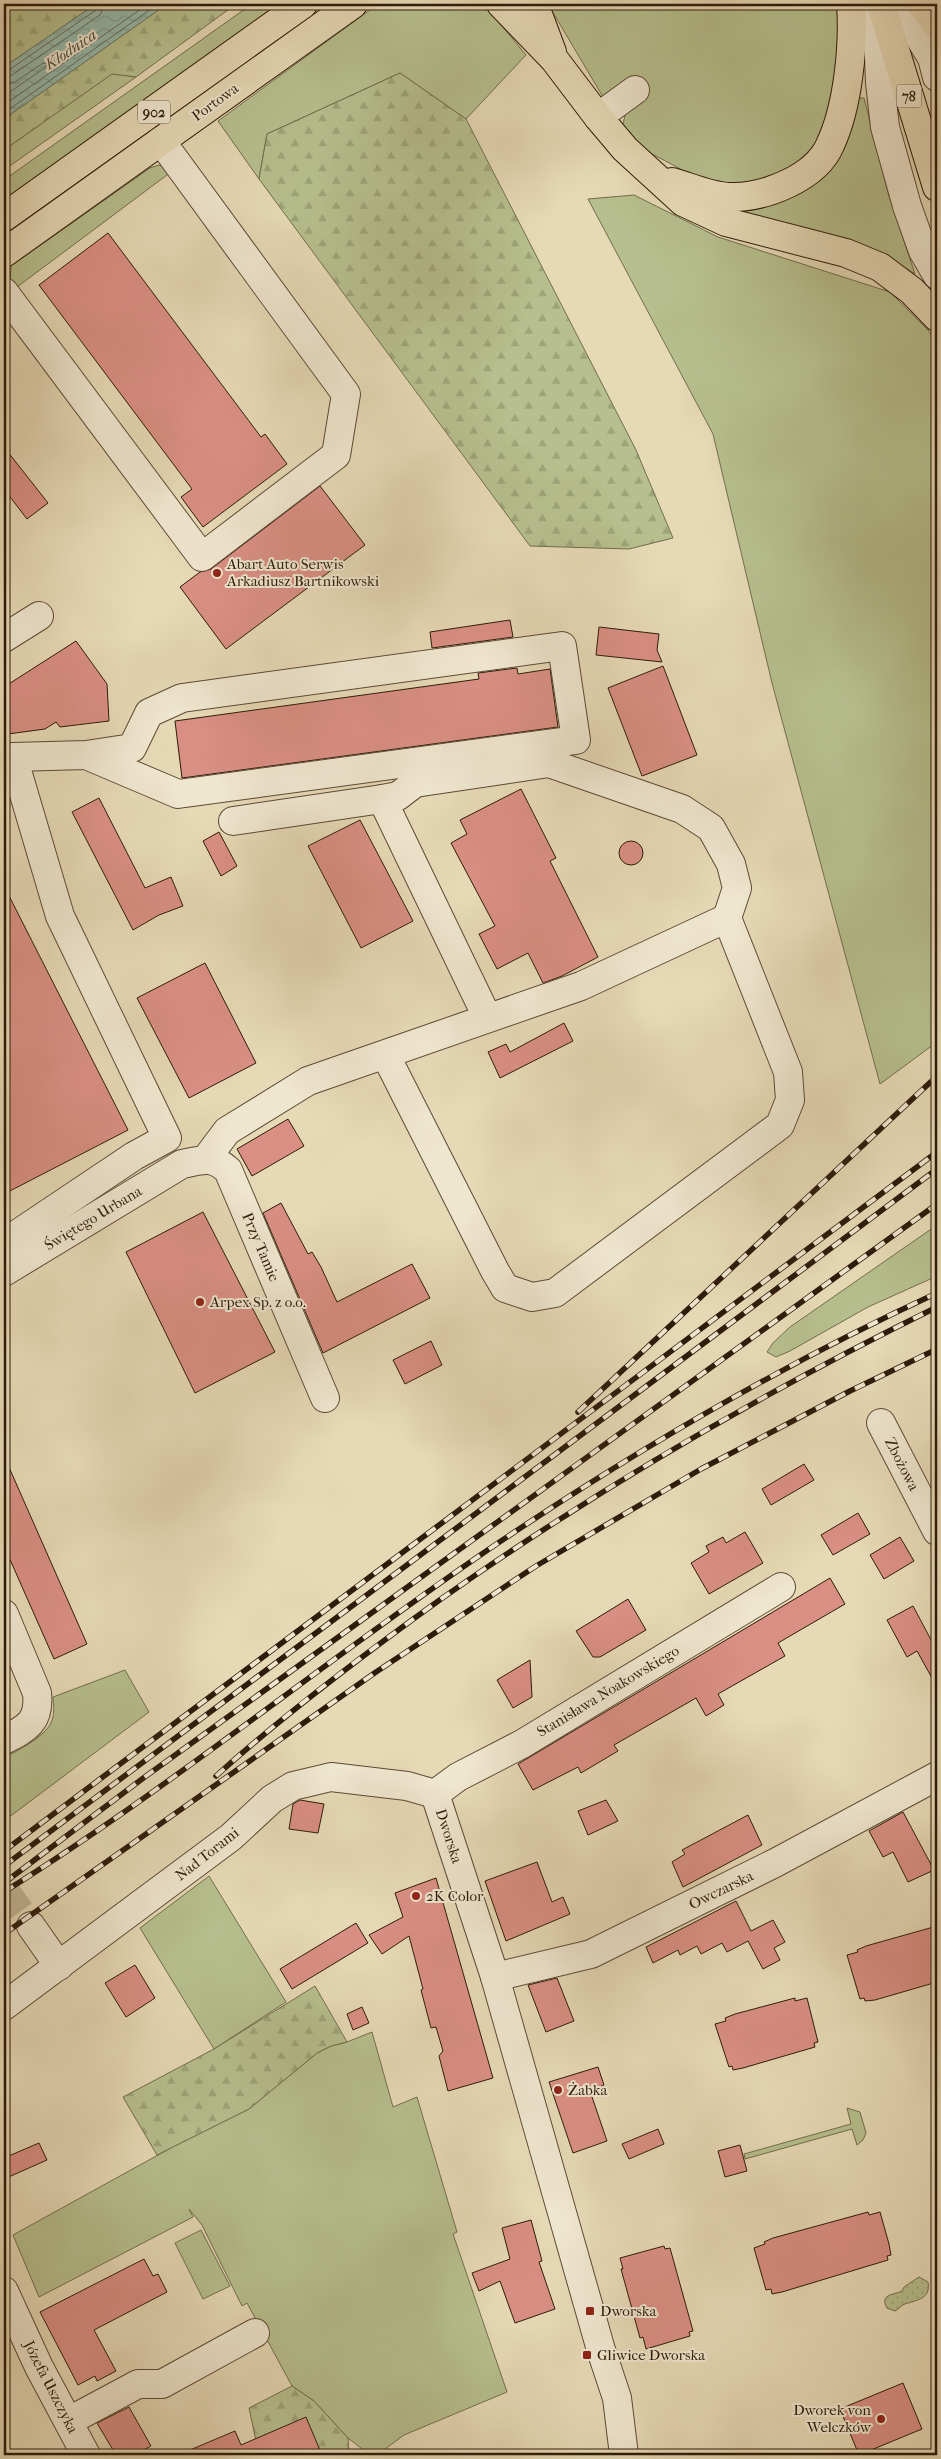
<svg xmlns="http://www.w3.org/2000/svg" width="941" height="2459" viewBox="0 0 941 2459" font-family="'IM FELL French Canon',serif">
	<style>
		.green { fill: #b6bf8d; stroke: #726d4c }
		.forest { fill: url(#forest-firs); stroke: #726d4c }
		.park { fill: url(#park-dots); stroke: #726d4c }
		.water { fill: url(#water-waves); stroke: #6c7a6b }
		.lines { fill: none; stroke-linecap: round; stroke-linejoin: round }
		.shore { stroke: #626a5b; stroke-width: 1 }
		.building { fill: #d98f84; stroke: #2e1b0a }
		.minor-tunnel { stroke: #c1b393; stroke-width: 28; stroke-dasharray: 28 14; stroke-linecap: butt }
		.minor-casing { stroke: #5c4a35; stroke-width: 30 }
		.major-casing { stroke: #2e1b0a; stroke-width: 30 }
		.minor { stroke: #efe6cf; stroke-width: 28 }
		.major { stroke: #e6d9b5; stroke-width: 28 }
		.rail-casing { stroke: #2e1b0a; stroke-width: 5.5 }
		.rail { stroke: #efe6cf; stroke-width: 4; stroke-dasharray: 11; stroke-linecap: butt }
		.poi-dot { fill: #8f2418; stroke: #efe6cf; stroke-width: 2 }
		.labels { text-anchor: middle; stroke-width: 4; stroke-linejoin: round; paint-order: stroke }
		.shield { fill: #efe6cf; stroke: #685845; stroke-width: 1 }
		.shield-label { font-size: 14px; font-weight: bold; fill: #2e1b0a }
		.street-label { font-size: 15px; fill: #2e1b0a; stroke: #efe6cf }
		.poi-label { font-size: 15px; fill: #2e1b0a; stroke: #efe6cf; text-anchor: start }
		.water-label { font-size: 16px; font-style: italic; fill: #4d4b3b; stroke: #efe6cf }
	</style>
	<defs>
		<pattern id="forest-firs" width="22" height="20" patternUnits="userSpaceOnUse" patternTransform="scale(1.25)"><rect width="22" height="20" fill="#b6bf8d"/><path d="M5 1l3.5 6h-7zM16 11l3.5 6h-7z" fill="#9da478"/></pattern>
		<pattern id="park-dots" width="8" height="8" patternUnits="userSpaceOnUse" patternTransform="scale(1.25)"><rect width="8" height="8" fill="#b6bf8d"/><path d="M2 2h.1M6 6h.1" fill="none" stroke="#9da478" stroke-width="1.8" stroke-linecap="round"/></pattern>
		<pattern id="water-waves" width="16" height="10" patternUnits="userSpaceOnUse" patternTransform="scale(1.25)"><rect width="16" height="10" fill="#96baac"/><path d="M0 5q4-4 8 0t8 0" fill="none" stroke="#829f93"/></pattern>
	</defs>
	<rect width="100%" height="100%" fill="#e6d9b5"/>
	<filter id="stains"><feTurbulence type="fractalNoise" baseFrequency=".004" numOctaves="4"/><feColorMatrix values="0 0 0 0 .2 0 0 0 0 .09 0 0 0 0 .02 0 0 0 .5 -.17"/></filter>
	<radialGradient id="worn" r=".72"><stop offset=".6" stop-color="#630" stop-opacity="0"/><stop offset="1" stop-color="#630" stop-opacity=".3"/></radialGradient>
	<g class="green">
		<path d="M252,4H283L4,203V180Z"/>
		<path d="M378,4H484L526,55L466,119L400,73L267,134L259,179L218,121Z"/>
		<path d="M548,4H839C844,40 834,105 818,138C810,152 799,161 786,169C750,191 710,188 675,166C662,159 644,151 633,140C629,136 626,129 623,124L626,111L603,97Z"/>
		<path d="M112,73L136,77L4,170V150Z"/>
		<path d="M859,98H864L889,196L915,274L884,255L741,216L742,209C778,203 810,195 833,163C843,149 852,116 859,98Z"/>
		<path d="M159,165L168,168L171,172L13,290L10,283L11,266L150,168Z"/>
		<path d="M634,195L718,237L890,292L928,330L937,344V1042L880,1084L772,683L713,434L588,199Z"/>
		<path d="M937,1225V1276L868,1307L790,1351L776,1357L767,1352L773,1343L790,1327Z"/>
		<path d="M125,1670L149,1712L4,1821V1758C18,1750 41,1739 50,1725C55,1716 54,1706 53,1697Z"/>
		<path d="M209,1876L286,2002L214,2049L140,1928Z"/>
		<path d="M372,2032L393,2107L417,2097L457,2232L453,2234L507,2392L404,2435L377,2455H370L348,2438L314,2401L292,2386L247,2303L242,2306L202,2225L189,2209L193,2217L39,2297L13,2235L178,2144L249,2109L317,2053L331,2046L347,2042Z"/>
		<path d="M847,2108L860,2112L866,2133L863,2140L857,2145L852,2129L745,2159L744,2154L851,2124Z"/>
		<path d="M201,2230L230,2286L203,2299L175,2243Z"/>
	</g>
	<g class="forest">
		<path d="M4,4H96L4,67Z"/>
		<path d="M167,4H236L136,77L112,74L4,150V119Z"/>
		<path d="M400,73L466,119L636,450L673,538L629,549L530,546L259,179L267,134Z"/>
		<path d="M315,1986L347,2042L331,2046L317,2053L249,2109L157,2155L123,2097L214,2049Z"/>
		<path d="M292,2386L314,2401L348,2438L349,2455H259L249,2408Z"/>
	</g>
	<path class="park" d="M919,2277L928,2282C931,2299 917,2300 905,2304C901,2305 899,2309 895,2311L887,2308C879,2294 894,2295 902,2291L904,2287Z"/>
	<path class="water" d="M96,4H167L4,119V67Z"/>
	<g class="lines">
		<g class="shore">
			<path d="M4,71L9,70L96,10L99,4"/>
			<path d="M4,77L12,75L100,15L105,4"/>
			<path d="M4,85L15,82L43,63L47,64L46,67L4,96"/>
			<path d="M4,105L148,4"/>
			<path d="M4,113L158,4"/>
		</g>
	</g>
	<g class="building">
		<path d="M108,233L261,437L265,434L287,464L203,527L181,497L192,489L39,285Z"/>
		<path d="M4,447L48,503L27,519L4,489Z"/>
		<path d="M320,486L365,545L226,649L180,587L200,572L211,569Z"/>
		<path d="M510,620L513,637L432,648L430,632Z"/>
		<path d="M599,627L659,634L657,650L662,662L596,655Z"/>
		<path d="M76,641L107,684L109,721L60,727L56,722L45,729L8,734L4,728V687Z"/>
		<path d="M663,666L697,755L642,776L608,688Z"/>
		<path d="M517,668L518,674L550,669L558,727L182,778L175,721L479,679L478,673Z"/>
		<path d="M521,789L556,858L550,861L598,957L562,976L543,983L528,953L497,969L479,934L495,926L451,843L467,834L460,820Z"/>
		<path d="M99,798L145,888L171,877L183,906L159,915L133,930L72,812Z"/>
		<path d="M360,820L413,921L361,948L308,846Z"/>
		<path d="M219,832L237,866L221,876L203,841Z"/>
		<circle cx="631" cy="853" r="12"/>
		<path d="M4,886L128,1130L4,1194Z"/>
		<path d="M205,963L256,1063L189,1098L137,998Z"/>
		<path d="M564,1023L573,1041L500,1078L488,1052L506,1044L510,1052Z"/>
		<path d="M288,1119L304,1146L252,1176L237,1149Z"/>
		<path d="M281,1203L308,1254L312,1252L321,1267L337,1302L412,1264L430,1298L323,1353L263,1213Z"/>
		<path d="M203,1212L275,1352L195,1393L126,1252Z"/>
		<path d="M431,1341L442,1365L405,1384L393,1360Z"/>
		<path d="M4,1456L87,1644L54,1659L4,1546Z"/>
		<path d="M804,1464L814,1480L771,1505L762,1489Z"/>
		<path d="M858,1513L870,1534L833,1555L821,1535Z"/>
		<path d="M745,1532L763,1563L709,1594L691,1563L709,1552L706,1546L723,1537L726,1543Z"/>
		<path d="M900,1537L914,1561L884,1579L870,1555Z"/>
		<path d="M830,1578L845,1604L778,1643L785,1656L718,1694L724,1705L706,1716L696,1698L614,1745L618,1751L581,1773L578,1767L533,1790L518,1764Z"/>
		<path d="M628,1599L646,1630L600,1657H593L576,1631Z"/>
		<path d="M913,1606L937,1651V1687L917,1651L907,1657L887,1620Z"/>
		<path d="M530,1660L532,1697L513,1708L497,1680Z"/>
		<path d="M300,1800L324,1804L318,1833L289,1829L293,1804Z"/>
		<path d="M606,1800L618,1821L588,1835L578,1811Z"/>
		<path d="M903,1812L934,1870L908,1882L893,1852L883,1857L869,1831Z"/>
		<path d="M748,1815L762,1845L683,1887L672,1862L685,1854L682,1850Z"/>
		<path d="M537,1862L552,1902L563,1897L570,1914L506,1941L485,1881Z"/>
		<path d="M436,1878L493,2078L448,2091L439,2056L443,2051L436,2027L431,2028L421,1990L423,1989L409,1936L382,1954L369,1935L403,1917L395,1893Z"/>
		<path d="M736,1901L751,1931L773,1920L785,1942L774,1948L780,1960L763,1969L748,1941L727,1952L722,1943L701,1954L697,1946L680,1955L678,1950L653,1963L646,1947Z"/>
		<path d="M356,1923L368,1943L292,1989L280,1969Z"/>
		<path d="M937,1926V1982L875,2000L865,2001L864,1998L860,1999L847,1955L858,1952L857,1950L866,1946Z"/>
		<path d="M135,1965L155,1998L126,2017L105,1983Z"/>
		<path d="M557,1978L574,2021L546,2032L528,1985Z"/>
		<path d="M795,1998V2001L807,1998L818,2042L814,2043L815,2047L743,2068L733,2070L732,2066L729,2067L715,2024L726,2021L725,2018L735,2014Z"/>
		<path d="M362,2007L369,2023L353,2030L347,2014Z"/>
		<path d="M598,2067L604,2085L590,2091L607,2141L573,2153L549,2082Z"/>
		<path d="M658,2129L664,2144L629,2159L622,2144Z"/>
		<path d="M39,2143L47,2160L4,2179V2158Z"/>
		<path d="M740,2145L747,2171L725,2177L718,2151Z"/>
		<path d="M868,2212L869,2215L880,2212L889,2244L891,2255L887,2256L888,2260L782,2292L772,2294L771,2289L766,2290L754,2248L765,2244L764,2242L773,2238Z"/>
		<path d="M531,2220L542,2261L539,2262L555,2309L515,2323L500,2281L479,2291L472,2273L510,2259L502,2228Z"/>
		<path d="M664,2246L665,2249L670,2248L693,2331L689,2332L690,2336L646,2349L643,2337L640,2338L621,2269H623L620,2258Z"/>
		<path d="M144,2259L153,2276L158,2274L167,2292L94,2330L116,2371L97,2381L95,2376L78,2385L40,2312Z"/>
		<path d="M903,2383L922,2429L859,2455L840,2409Z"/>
		<path d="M129,2407L151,2446L135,2455H116L97,2423Z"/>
		<path d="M306,2417L322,2455H178L235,2431L241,2445Z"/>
	</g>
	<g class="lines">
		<path class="minor-tunnel" d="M4,1889L31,1926"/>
		<defs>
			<g id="minor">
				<path d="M877,4L880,83L885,127L907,206L923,251L937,275"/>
				<path d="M899,4L932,58L937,77"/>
				<path d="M598,117L635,90"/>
				<path d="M4,292L202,557L336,455L346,394L161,141"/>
				<path d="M4,638L39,616"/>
				<path d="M4,757H13L60,916L167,1138L134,1156L4,1243"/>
				<path d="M13,757L86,755L178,794L576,740L562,646L182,698L149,713L132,748L86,755"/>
				<path d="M233,821L382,799"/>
				<path d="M487,1017L382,799L398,796L415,783L549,763L682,809L711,828L731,864L737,888L727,918"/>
				<path d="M206,1159L227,1131L308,1081L581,986L727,918L788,1072L790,1100L780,1125L555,1293L532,1297L505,1288L495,1271L386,1056"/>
				<path d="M4,1272L182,1164C203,1160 211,1155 228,1170L325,1398"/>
				<path d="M881,1423L937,1531"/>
				<path d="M4,1614L37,1693C40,1722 27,1728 4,1740"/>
				<path d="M435,1794L495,1977L601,2350L617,2398L624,2455"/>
				<path d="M435,1794L458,1777L522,1744L781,1587"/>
				<path d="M31,1926L59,1966"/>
				<path d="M495,1977L591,1954L775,1863L937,1776"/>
				<path d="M4,2006L231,1837L272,1799L293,1786L331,1777L407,1786L435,1794"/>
				<path d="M4,2291L39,2367L86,2455"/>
				<path d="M69,2421L138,2384H162L255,2333"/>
			</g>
			<g id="major">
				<path d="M501,4L554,59L598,117L625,149L683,202L726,222L846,253L880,267L912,291L937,317"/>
				<path d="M531,4L539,17L552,52"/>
				<path d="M881,4L937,187"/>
				<path d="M921,4L937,25"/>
				<path d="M672,182C690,187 712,197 730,197C764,198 816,178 830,145C848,107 854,46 851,4"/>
				<path d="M4,217L303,4"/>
				<path d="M4,253L353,4"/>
			</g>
		</defs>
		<use href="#minor" class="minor-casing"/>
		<use href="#major" class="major-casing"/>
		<use href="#minor" class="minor"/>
		<use href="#major" class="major"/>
		<defs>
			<g id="rail">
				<path d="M578,1412L937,1076"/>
				<path d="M216,1776C287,1712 363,1655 441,1599C599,1488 764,1392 937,1307"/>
				<path d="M4,1851L937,1152"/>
				<path d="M4,1866L937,1169"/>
				<path d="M4,1883L142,1779L937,1204"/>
				<path d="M4,1892C176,1784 333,1654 501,1541C640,1448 785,1363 937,1293"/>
				<path d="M4,1934L376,1672L536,1566L701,1469L850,1391L937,1349"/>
			</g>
		</defs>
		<use href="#rail" class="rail-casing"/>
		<use href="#rail" class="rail"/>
	</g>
	<g class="poi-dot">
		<circle cx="217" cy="573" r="5"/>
		<circle cx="200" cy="1302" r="5"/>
		<circle cx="416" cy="1896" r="5"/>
		<circle cx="558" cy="2090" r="5"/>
		<rect x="585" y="2306" width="10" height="10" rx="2.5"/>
		<rect x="582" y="2350" width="10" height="10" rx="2.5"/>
		<circle cx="881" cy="2419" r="5"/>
	</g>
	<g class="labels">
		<g class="shield">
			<rect x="896.5" y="84.5" width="25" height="23" rx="4"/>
			<rect x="138" y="100.5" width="32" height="23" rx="4"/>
		</g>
		<g class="shield-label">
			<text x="909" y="101">78</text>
			<text x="154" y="117">902</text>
		</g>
		<g class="street-label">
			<text transform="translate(215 102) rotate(-36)" y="5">Portowa</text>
			<text transform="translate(93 1218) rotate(-31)" y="5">Świętego Urbana</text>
			<text transform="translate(261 1247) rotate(67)" y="5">Przy Tamie</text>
			<text transform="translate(902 1464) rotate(63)" y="5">Zbożowa</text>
			<text transform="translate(608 1691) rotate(-31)" y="5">Stanisława Noakowskiego</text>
			<text transform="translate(449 1836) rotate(72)" y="5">Dworska</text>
			<text transform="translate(207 1854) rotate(-38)" y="5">Nad Torami</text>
			<text transform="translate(721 1890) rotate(-26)" y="5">Owczarska</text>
			<text transform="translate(51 2387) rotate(63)" y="5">Józefa Uszczyka</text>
		</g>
		<g class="poi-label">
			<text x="227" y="569">Abart Auto Serwis<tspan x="227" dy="17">Arkadiusz Bartnikowski</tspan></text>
			<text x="210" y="1307">Arpex Sp. z o.o.</text>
			<text x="426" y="1901">2K Color</text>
			<text x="568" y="2095">Żabka</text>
			<text x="600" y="2316">Dworska</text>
			<text x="597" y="2360">Gliwice Dworska</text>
			<text x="871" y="2415" text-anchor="end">Dworek von<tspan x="871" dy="17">Welczków</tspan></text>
		</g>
		<g class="water-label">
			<text transform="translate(70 49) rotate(-34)" y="6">Kłodnica</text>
		</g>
	</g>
	<rect width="941" height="2459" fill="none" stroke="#e6d9b5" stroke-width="20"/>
	<rect x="5" y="5" width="931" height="2449" fill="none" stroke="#2e1b0a" stroke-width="2.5"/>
	<rect x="10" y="10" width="921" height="2439" fill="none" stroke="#2e1b0a"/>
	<rect width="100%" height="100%" filter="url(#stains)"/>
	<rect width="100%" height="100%" fill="url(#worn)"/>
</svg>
